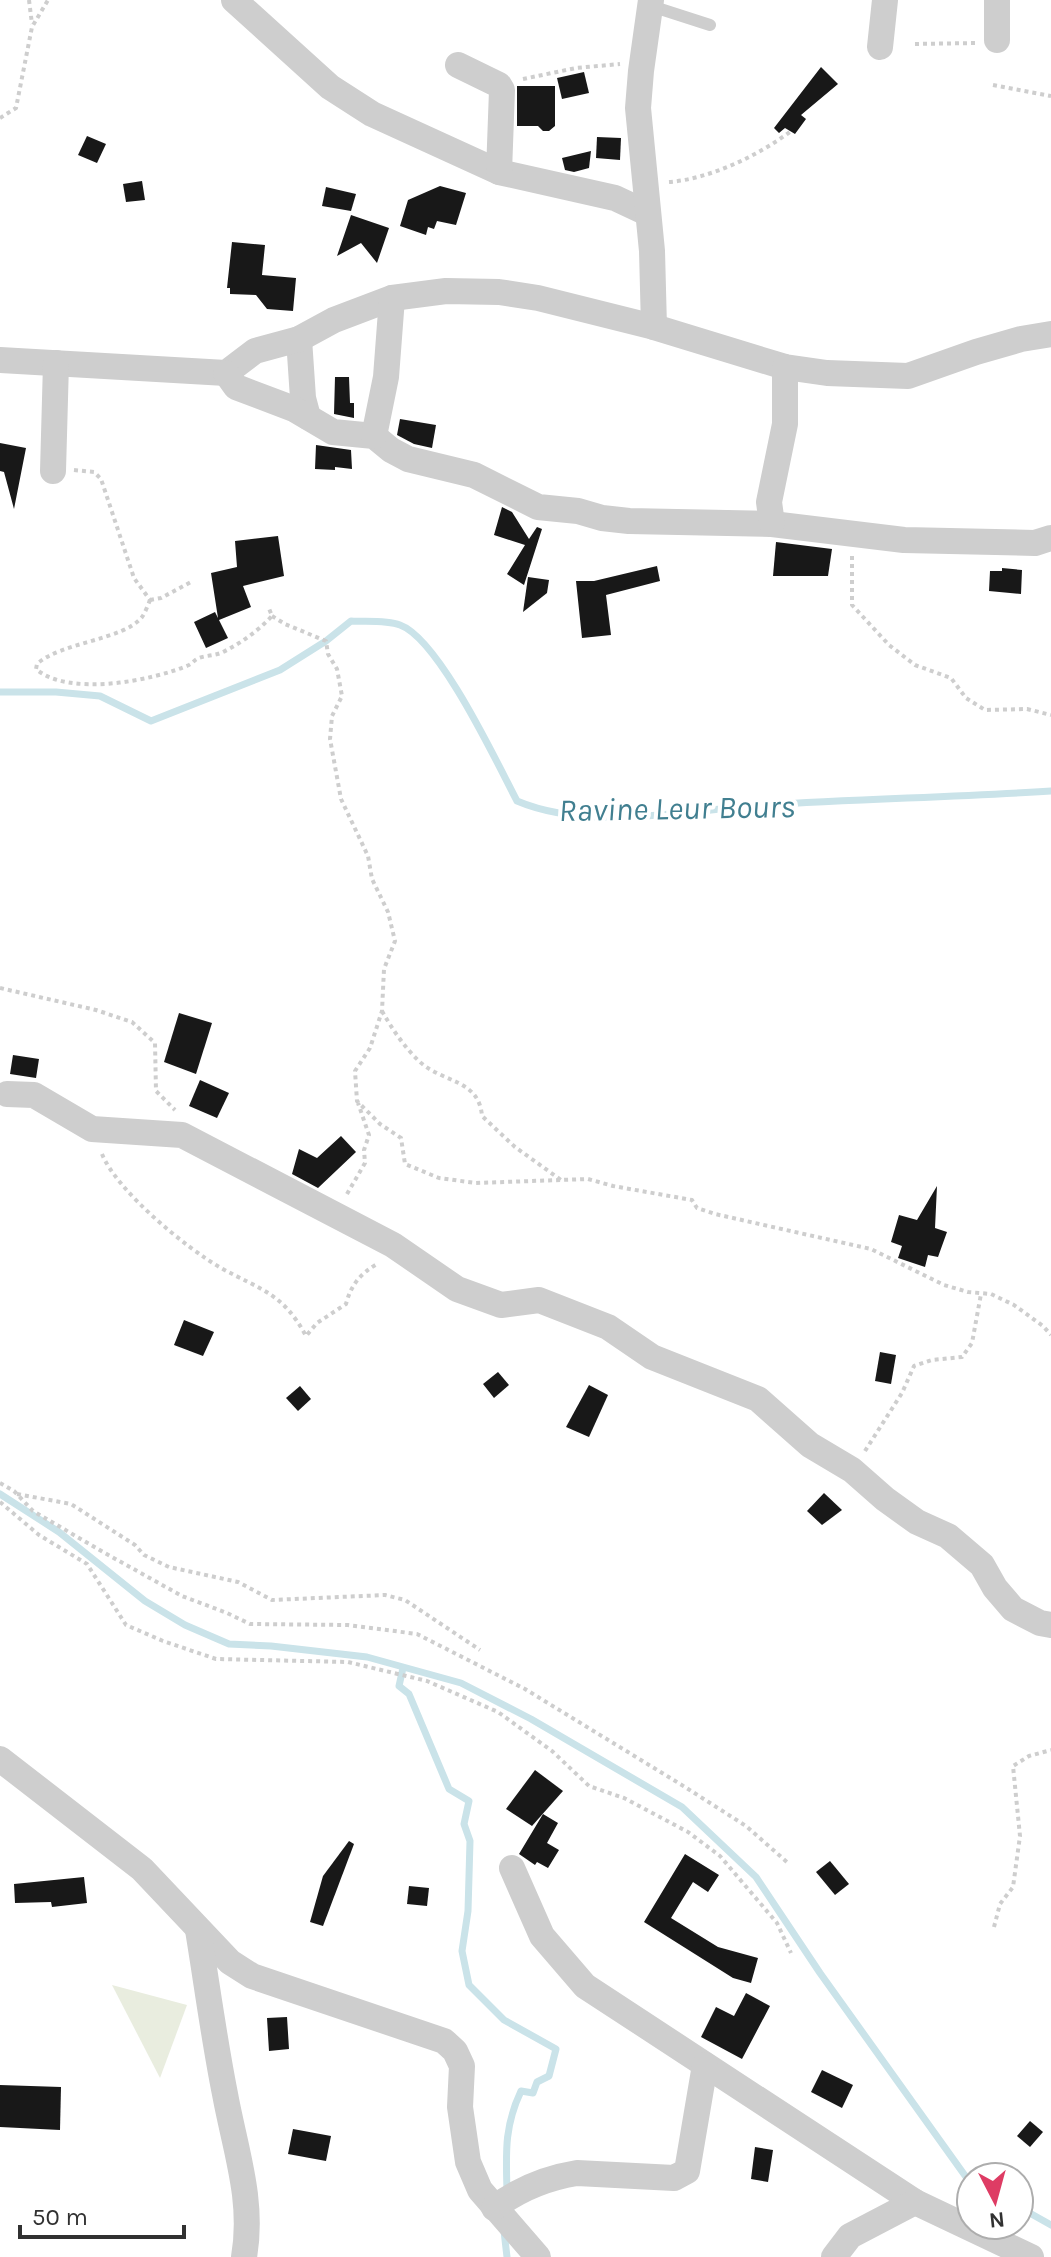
<svg xmlns="http://www.w3.org/2000/svg" width="1051" height="2257" viewBox="0 0 1051 2257" font-family="Karla,sans-serif">
	<style>
		.green { fill: #e9eddf }
		.lines { fill: none; stroke-linecap: round; stroke-linejoin: round }
		.stream { stroke: #cae3e9; stroke-width: 7 }
		.building { fill: #181818 }
		.path { stroke: #cecece; stroke-width: 4; stroke-dasharray: 4 4; stroke-linecap: butt }
		.service { stroke: #cecece; stroke-width: 12 }
		.minor { stroke: #cecece; stroke-width: 26 }
		.labels { text-anchor: middle; stroke-width: 8; stroke-linejoin: round; paint-order: stroke }
		.water-label { font-size: 32px; font-style: italic; fill: #417f90; stroke: #fff }
	</style>
	<rect width="100%" height="100%" fill="#fff"/>
	<path class="green" d="M112,1985L187,2005L160,2078Z"/>
	<g class="lines">
		<g class="stream">
			<path d="M0,692H56L100,696L151,721L280,670L326,641L351,621C366,622 386,620 400,625C439,639 497,763 517,801C590,832 687,810 764,805C860,799 956,797 1051,791"/>
			<path d="M0,1494L59,1532L145,1601L185,1625L229,1644L271,1646L367,1657L461,1683L531,1719L682,1807L756,1877L820,1973L966,2177L971,2180"/>
			<path d="M403,1668L399,1686L409,1694L449,1789L469,1801L464,1824L470,1841L468,1911L462,1951L469,1985L504,2020L556,2049L549,2076L537,2082L533,2093L521,2091C504,2127 506,2153 507,2192"/>
			<path d="M1019,2207L1051,2225"/>
			<path d="M504,2231L507,2257"/>
		</g>
	</g>
	<g class="building">
		<path d="M821,67L838,84L801,115L806,119L795,134L785,128L779,133L774,128Z"/>
		<path d="M584,72L589,93L562,99L557,78Z"/>
		<path d="M517,86H555V126L549,131H543L538,126H517Z"/>
		<path d="M87,136L106,144L97,163L78,155Z"/>
		<path d="M597,137L621,138L620,160L596,158Z"/>
		<path d="M591,151L589,168L574,172L565,170L562,158Z"/>
		<path d="M142,181L145,200L126,202L123,184Z"/>
		<path d="M440,186L466,193L456,225L437,221L434,229L428,227L426,235L400,226L408,200Z"/>
		<path d="M326,187L356,194L351,211L322,206Z"/>
		<path d="M351,215L389,228L377,263L361,243L337,256Z"/>
		<path d="M232,242L265,245L262,275L296,278L293,311L267,309L256,295L230,294V288H227Z"/>
		<path d="M335,377H349L350,403H354V418L334,414Z"/>
		<path d="M400,419L436,425L432,448L414,444L397,435Z"/>
		<path d="M0,443L26,448L14,509L4,472L0,471Z"/>
		<path d="M316,445L351,450L352,469L335,467V470L315,469Z"/>
		<path d="M502,507L512,512L529,539L537,527L542,529L524,585L507,574L525,545L494,535Z"/>
		<path d="M278,536L284,576L243,586L251,607L219,620L228,638L206,648L194,622L215,612L218,618L211,573L237,567L235,541Z"/>
		<path d="M776,542L832,549L828,576H773Z"/>
		<path d="M657,566L660,581L606,595L611,635L582,638L576,581H594Z"/>
		<path d="M1002,568L1022,570L1021,594L989,591L990,571H1002Z"/>
		<path d="M528,577L549,580L547,593L523,612Z"/>
		<path d="M179,1013L212,1023L196,1074L164,1062Z"/>
		<path d="M13,1055L39,1059L36,1078L10,1074Z"/>
		<path d="M200,1080L229,1093L217,1118L189,1106Z"/>
		<path d="M341,1136L356,1152L318,1188L292,1174L299,1149L317,1158Z"/>
		<path d="M937,1186L935,1228L947,1232L938,1257L928,1255L925,1267L898,1258L902,1246L891,1242L899,1215L917,1220Z"/>
		<path d="M184,1320L214,1332L203,1356L174,1345Z"/>
		<path d="M880,1352L896,1355L891,1384L875,1381Z"/>
		<path d="M498,1372L509,1385L494,1398L483,1384Z"/>
		<path d="M589,1385L608,1395L589,1437L566,1427Z"/>
		<path d="M300,1386L311,1399L298,1411L286,1398Z"/>
		<path d="M824,1493L842,1510L822,1525L807,1511Z"/>
		<path d="M535,1770L563,1791L532,1826L506,1809Z"/>
		<path d="M543,1814L558,1823L547,1843L559,1850L548,1868L537,1862L535,1865L519,1854Z"/>
		<path d="M349,1841L354,1844L323,1926L310,1922L323,1876Z"/>
		<path d="M685,1854L719,1875L708,1892L693,1882L671,1918L718,1947L758,1958L751,1983L733,1978L644,1922Z"/>
		<path d="M830,1861L849,1884L835,1895L816,1872Z"/>
		<path d="M84,1877L87,1903L52,1907L51,1902L15,1903L14,1884Z"/>
		<path d="M409,1886L429,1888L427,1906L407,1904Z"/>
		<path d="M746,1993L770,2006L742,2059L701,2037L716,2007L734,2016Z"/>
		<path d="M287,2017L289,2049L269,2051L267,2018Z"/>
		<path d="M822,2070L853,2085L842,2108L811,2092Z"/>
		<path d="M0,2085L61,2087L60,2130L0,2127Z"/>
		<path d="M1030,2121L1043,2132L1030,2147L1017,2136Z"/>
		<path d="M293,2129L331,2136L326,2161L288,2154Z"/>
		<path d="M755,2147L773,2150L768,2182L751,2179Z"/>
	</g>
	<g class="lines">
		<g class="path">
			<path d="M29,0L32,24"/>
			<path d="M915,44L975,43"/>
			<path d="M523,79L576,68L620,64"/>
			<path d="M993,85L1051,96"/>
			<path d="M0,118L16,108L32,27L48,0"/>
			<path d="M669,182C709,179 758,156 791,131"/>
			<path d="M74,470L94,472L101,479L134,578L150,600"/>
			<path d="M852,556V605L889,645L915,665L951,678L966,698L985,710L1027,709L1051,715"/>
			<path d="M150,600C148,605 145,613 142,617C124,640 61,642 37,664L36,669C68,697 152,681 189,665C193,663 195,659 199,658C207,655 215,656 223,652C241,643 258,631 272,616L268,606"/>
			<path d="M150,600L161,598L193,581"/>
			<path d="M272,616L285,624L326,641L328,654L337,669L342,696L332,716L330,739L341,799L368,856L372,879L388,912L395,941L384,969L382,1011L370,1048L355,1071L357,1101L380,1124L401,1138L405,1164L439,1178L476,1183L588,1179L613,1186L692,1200L697,1208L715,1214L871,1249L944,1285L968,1292L991,1294L1014,1305L1043,1326L1051,1335"/>
			<path d="M0,988L96,1010L132,1022L155,1043L156,1091L175,1110"/>
			<path d="M382,1011C392,1029 405,1048 420,1062C443,1083 479,1079 482,1116L515,1147L561,1180"/>
			<path d="M102,1154C117,1191 186,1248 221,1268C261,1290 283,1293 306,1336L317,1323L346,1304C351,1285 360,1274 377,1264"/>
			<path d="M347,1194L365,1163L364,1150L369,1135L358,1103"/>
			<path d="M865,1451L902,1393L914,1366L932,1360L962,1357L972,1343L981,1294"/>
			<path d="M0,1483L14,1491L33,1511L103,1552L182,1596L227,1613L250,1624L348,1625L417,1634L525,1689L685,1787L746,1826L788,1863"/>
			<path d="M17,1494L71,1504L135,1545L144,1555L169,1567L238,1582L272,1600L385,1595L405,1600L480,1650"/>
			<path d="M0,1502L39,1535L87,1564L126,1625L163,1641L216,1659L348,1662L427,1681L498,1712L552,1751L589,1786L624,1798L688,1832L720,1856L777,1923L791,1953"/>
			<path d="M994,1927L1000,1904L1013,1887L1020,1836L1013,1766L1029,1756L1051,1750"/>
		</g>
		<path class="service" d="M651,6L710,25"/>
		<g class="minor">
			<path d="M234,0L330,87L372,114L499,172L615,198L647,213"/>
			<path d="M651,0L641,71L638,108L652,251L654,327"/>
			<path d="M997,0V40"/>
			<path d="M880,47L885,0"/>
			<path d="M458,65L499,85L502,90L499,172"/>
			<path d="M299,339L303,398L308,417"/>
			<path d="M0,360L226,373L255,351L299,339L334,320L392,298L446,291L499,292L538,298L654,327L785,367L827,373L908,376L976,352L1021,339L1051,334"/>
			<path d="M226,373L236,387L294,409L333,432L374,436L391,450L408,459L474,475L538,507L578,511L602,518L629,521L772,524L904,540L1035,543L1051,538"/>
			<path d="M374,436L386,377L392,298"/>
			<path d="M53,471L56,363"/>
			<path d="M772,524L769,502L785,424V367"/>
			<path d="M7,1094L34,1095L92,1129L182,1135L393,1245L457,1289L501,1305L539,1300L608,1327L652,1357L758,1399L810,1445L852,1470L885,1499L917,1522L948,1536L982,1565L995,1588L1013,1609L1040,1623L1051,1625"/>
			<path d="M0,1759L142,1869L230,1962L252,1976L444,2041L455,2051L462,2066L460,2107L468,2162L480,2190L538,2257"/>
			<path d="M512,1868L542,1936L585,1986L915,2202L1031,2257"/>
			<path d="M198,1930C207,1985 214,2039 225,2094C235,2149 254,2200 244,2257"/>
			<path d="M494,2208C519,2189 546,2178 577,2173L674,2178L687,2171L705,2065"/>
			<path d="M834,2257L850,2236L915,2202"/>
		</g>
	</g>
	<g class="labels">
		<g class="water-label">
			<text transform="translate(677 808) rotate(-1)" y="11">Ravine Leur Bours</text>
		</g>
	</g>
	<g transform="translate(995 2201) rotate(174)"><circle r="38" fill="#ffffff" stroke="#adadad" stroke-width="2"/>
	<path d="M0-6L14 30L0 20L-14 30Z" fill="#de3c64"/>
	<text y="-12" font-size="22" font-weight="bold" text-anchor="middle" fill="#313131">N</text>
	</g>
	<path d="M20 2225v12h164v-12" fill="none" stroke="#313131" stroke-width="4"/>
	<text x="32" y="2225" font-size="24" fill="#313131" stroke="#ffffff" stroke-width="6" paint-order="stroke">50 m</text>
</svg>
